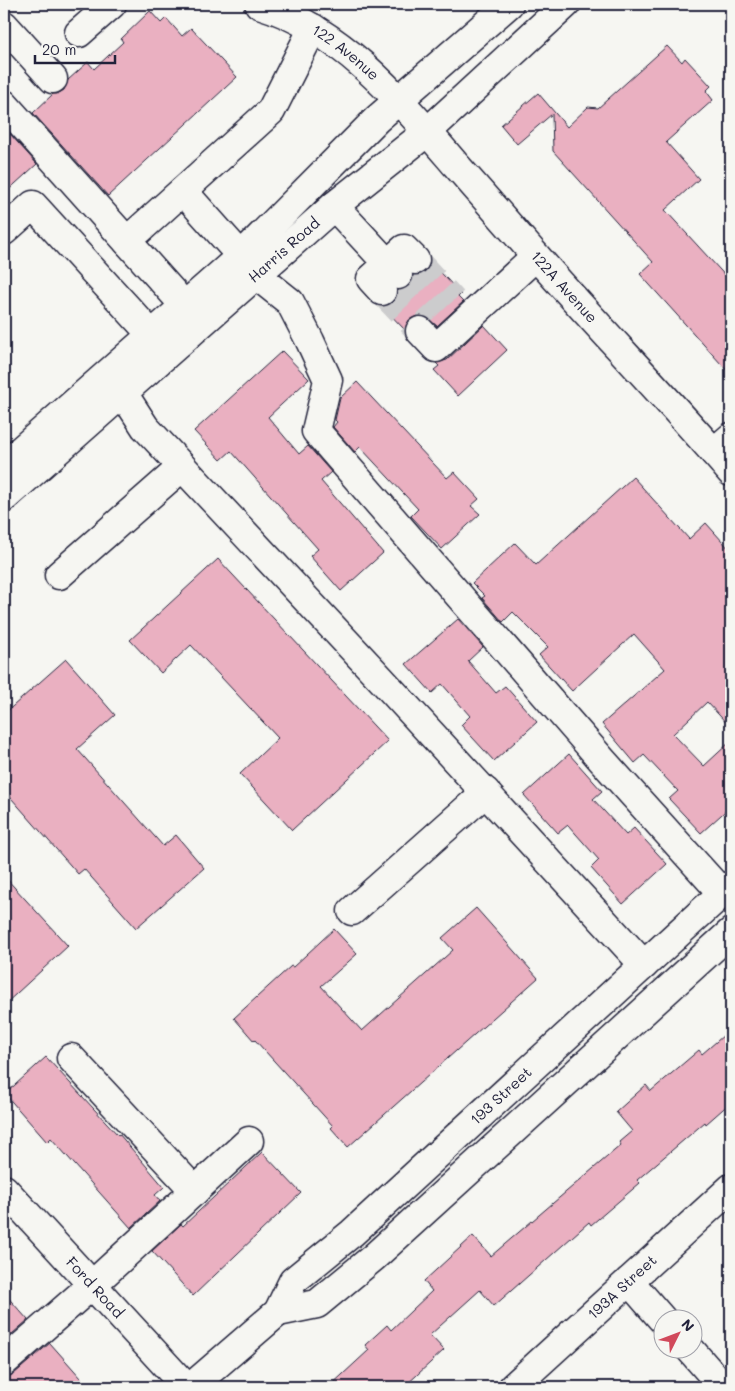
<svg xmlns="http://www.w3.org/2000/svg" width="735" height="1391" viewBox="0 0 735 1391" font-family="Mali,sans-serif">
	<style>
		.building { fill: #eab0c1; stroke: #22223b }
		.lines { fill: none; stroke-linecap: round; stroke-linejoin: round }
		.minor-tunnel { stroke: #cccccd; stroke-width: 28; stroke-dasharray: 28 14; stroke-linecap: butt }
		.minor-casing { stroke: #22223b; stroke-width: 31 }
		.major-casing { stroke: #22223b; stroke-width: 31 }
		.minor { stroke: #f6f6f2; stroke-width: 28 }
		.major { stroke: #f6f6f2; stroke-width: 28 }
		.labels { text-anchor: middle; stroke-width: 4; stroke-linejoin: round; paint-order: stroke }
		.street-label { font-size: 15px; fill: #22223b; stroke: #f6f6f2 }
	</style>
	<rect width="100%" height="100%" fill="#f6f6f2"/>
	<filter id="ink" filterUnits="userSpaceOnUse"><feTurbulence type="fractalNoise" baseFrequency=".02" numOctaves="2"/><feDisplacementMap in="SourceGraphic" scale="10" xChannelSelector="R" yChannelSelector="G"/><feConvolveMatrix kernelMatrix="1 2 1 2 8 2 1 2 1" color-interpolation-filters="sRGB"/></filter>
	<g filter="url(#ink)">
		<g class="building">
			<path d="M150,11L161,23L166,18L182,36L191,28L237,77L108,196L33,113L53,94H57L64,90L68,80L88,62L94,69L123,42L121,39Z"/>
			<path d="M667,46L682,62L685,58L711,86L706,91L713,100L666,142L699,179L665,210L731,282V375L640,274L653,262L553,151L552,114L517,144L501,125L538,93L567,127L588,107L598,108Z"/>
			<path d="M10,134L37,164L4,194V139Z"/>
			<path d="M430,261L461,294L458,297L463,302L437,326L425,316H417L409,320L405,330L382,306L393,302L397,296V290H402L408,287L413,280V275H420L426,271Z"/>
			<path d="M484,325L507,350L458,396L434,370L439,366L436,363L447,360Z"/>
			<path d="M282,351L309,379L268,417L299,454L308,446L331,472L321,481L383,553L341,591L310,556L318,549L231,451L221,460L194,431Z"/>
			<path d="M357,382L447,478L454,472L479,499L471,506L480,514L442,549L411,516L418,509L360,447L355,452L333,427L337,422L335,420L340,398Z"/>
			<path d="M633,477L689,539L706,523L731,551V728L707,702L673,734L704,766L731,741V806L701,833L669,799L678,791L644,755L635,763L602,724L665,669L634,634L572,691L539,655L548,647L513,612L503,622L482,598L485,596L472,583L515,543L536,565Z"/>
			<path d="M218,559L388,741L292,830L240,774L278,738L191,645L161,673L130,640Z"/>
			<path d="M458,619L483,647L468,661L496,693L505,686L537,722L494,761L461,725L470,716L442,684L432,693L406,664Z"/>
			<path d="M66,659L115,715L77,749L163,846L176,835L204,868L136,928L84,869L78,874L4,790V714Z"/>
			<path d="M569,754L602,791L593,799L626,835L634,828L667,864L623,904L591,868L599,860L568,825L558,833L524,795Z"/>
			<path d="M4,876L68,946L4,1005Z"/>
			<path d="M476,908L538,978L348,1147L331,1128L333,1126L255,1040L254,1041L234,1018L291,966L293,967L334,929L357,954L321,986L362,1031L453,950L442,938Z"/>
			<path d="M731,1029V1102L706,1124L705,1122L637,1180L640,1183L591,1225L589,1222L494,1306L480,1290L430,1335L444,1350L404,1387H329L369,1350L365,1345L387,1325L391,1330L432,1291L424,1281L473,1236L491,1256L621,1145L619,1142L632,1131L616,1112L646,1085L651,1091L699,1050L702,1054Z"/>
			<path d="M46,1057L118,1135L119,1134L164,1187L155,1195L160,1201L131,1228L51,1138L47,1142L5,1094Z"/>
			<path d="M262,1152L301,1193L193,1296L152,1251L181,1224L183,1226Z"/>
			<path d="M4,1293L28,1320L4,1341Z"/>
			<path d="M50,1343L89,1387H4V1377L14,1374Z"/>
		</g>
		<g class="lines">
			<g class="minor-tunnel">
				<path d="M415,260L453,301"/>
				<path d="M398,275L436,316"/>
				<path d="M382,291L420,331"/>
			</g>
			<defs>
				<g id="minor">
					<path id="s1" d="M259,4C342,29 401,101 456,165C482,195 509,225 536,256C600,329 668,399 731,472"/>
					<path d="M4,25L53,79"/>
					<path d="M79,33L112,4"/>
					<path d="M4,104L185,306"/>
					<path d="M183,191L241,256"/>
					<path d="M334,206L398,275"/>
					<path d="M4,231L33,205L152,335"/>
					<path d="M127,241L271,111L313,28"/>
					<path d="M256,275L290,302L310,341L328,380L316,431L602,760L722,893"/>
					<path d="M382,291L371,279L404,249L415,260"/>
					<path d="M420,331L436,348L536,256"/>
					<path d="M123,393L145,427L381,679L644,965"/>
					<path d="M714,452L731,437"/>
					<path d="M59,575L182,467"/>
					<path d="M352,911L486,792"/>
					<path d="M71,1058L195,1191"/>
					<path id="s2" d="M4,1189L186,1387"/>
					<path d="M629,1281L662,1319"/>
					<path d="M278,1312L317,1304L374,1257L731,932"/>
					<path d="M689,1348L723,1387"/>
					<path d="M4,1362L92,1285L249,1141"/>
					<path id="s3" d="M191,1387L278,1312L293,1281L352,1233L731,885"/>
					<path id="s4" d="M513,1387L731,1188"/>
				</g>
				<g id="major">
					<path d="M4,465L241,256L377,119L509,4"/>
					<path id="s5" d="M4,498L334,206L427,132L566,4"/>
				</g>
			</defs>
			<use href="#minor" class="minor-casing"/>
			<use href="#major" class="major-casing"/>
			<use href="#minor" class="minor"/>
			<use href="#major" class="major"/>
		</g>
	</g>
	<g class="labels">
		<g class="street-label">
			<text dy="5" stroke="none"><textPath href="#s1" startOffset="100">122 Avenue</textPath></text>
			<text dy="5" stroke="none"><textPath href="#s5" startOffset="374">Harris Road</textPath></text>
			<text dy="5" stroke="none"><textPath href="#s1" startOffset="421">122A Avenue</textPath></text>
			<text dy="5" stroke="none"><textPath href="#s3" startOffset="428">193 Street</textPath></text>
			<text dy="5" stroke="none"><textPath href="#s2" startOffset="134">Ford Road</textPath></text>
			<text dy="5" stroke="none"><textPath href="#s4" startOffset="148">193A Street</textPath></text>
		</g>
	</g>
	<rect width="735" height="1391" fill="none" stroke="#f6f6f2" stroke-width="20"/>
	<rect x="10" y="10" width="715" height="1371" fill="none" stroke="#22223b" stroke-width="2" filter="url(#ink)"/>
	<g transform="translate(678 1334) rotate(48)"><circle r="24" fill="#f6f6f2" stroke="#a1a1a9"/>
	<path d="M0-4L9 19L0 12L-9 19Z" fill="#d1495b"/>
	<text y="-8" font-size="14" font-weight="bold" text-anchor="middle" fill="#22223b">N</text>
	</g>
	<path d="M35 55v8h80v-8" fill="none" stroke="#22223b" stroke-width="2.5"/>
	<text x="42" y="55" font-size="15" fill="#22223b" stroke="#f6f6f2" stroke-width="4" paint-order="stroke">20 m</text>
</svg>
